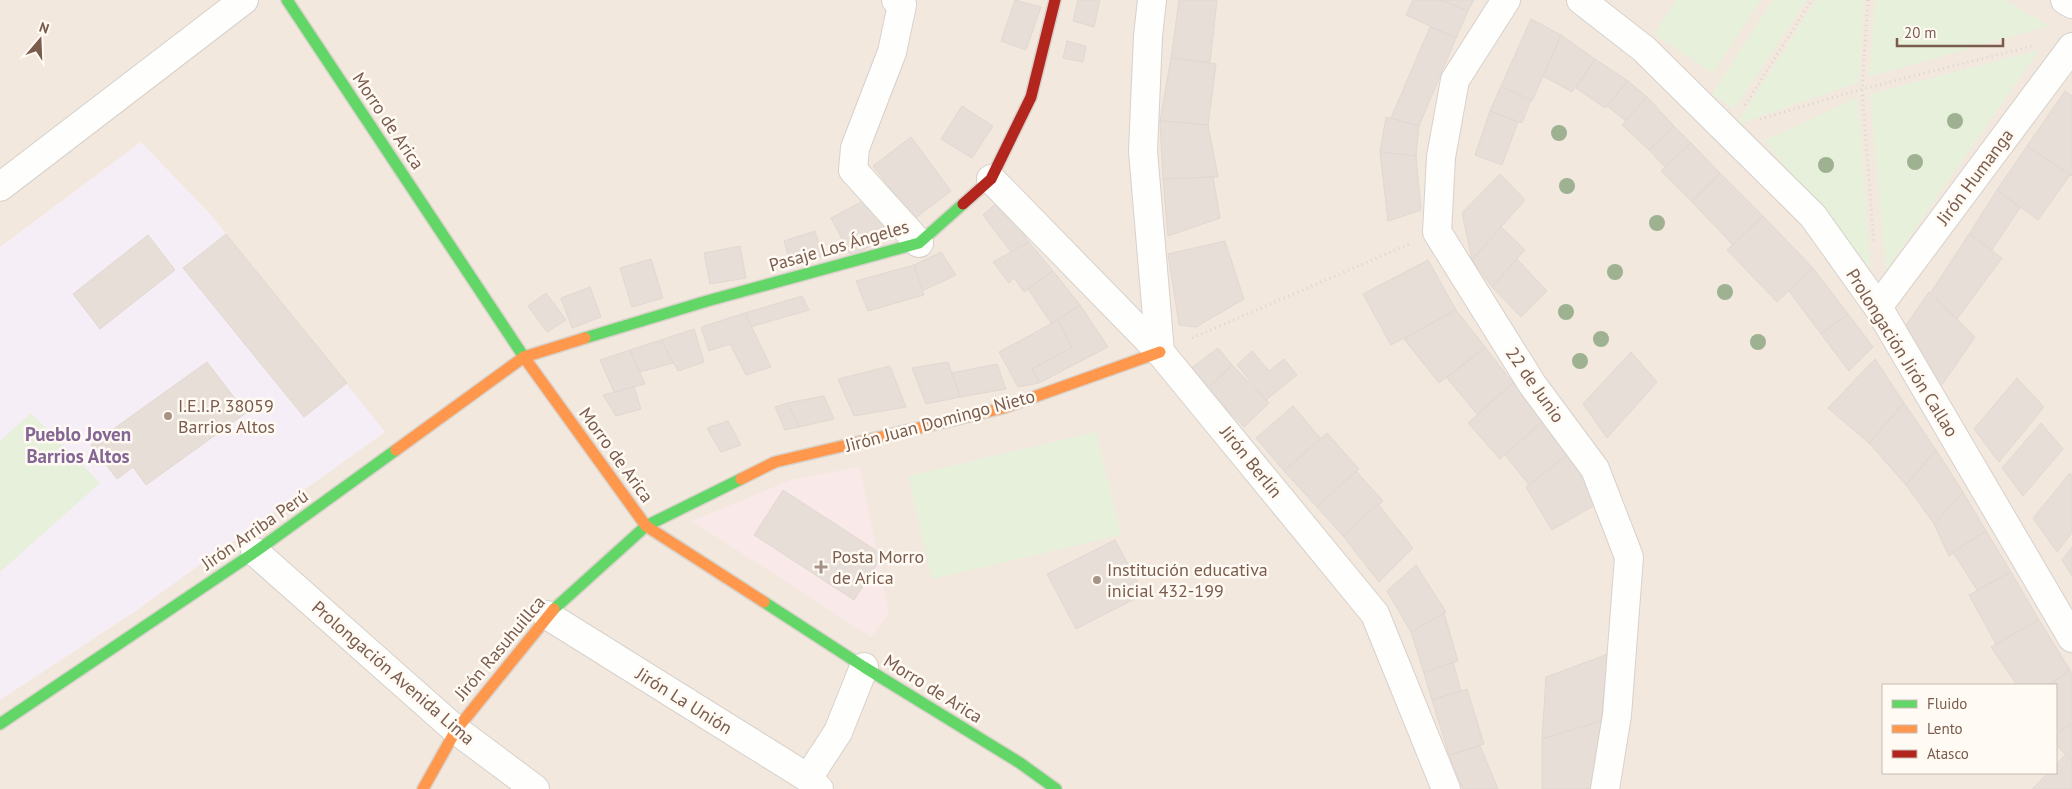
<svg xmlns="http://www.w3.org/2000/svg" width="2072" height="789" viewBox="0 0 2072 789" font-family="'PT Sans',sans-serif">
	<style>
		.residential { fill: #f2e8de; fill-rule: evenodd }
		.education { fill: #f6eef6 }
		.medical { fill: #fae9e9 }
		.green { fill: #e7f0db }
		.building { fill: #e6ded7; stroke: #e2d8d2 }
		.lines { fill: none; stroke-linecap: round; stroke-linejoin: round }
		.street-casing { stroke: #d7d1cb; stroke-width: 30 }
		.fast-casing { stroke: #d9d2cb; stroke-width: 14 }
		.slow-casing { stroke: #d9d2cb; stroke-width: 14 }
		.jam-casing { stroke: #d9d2cb; stroke-width: 14 }
		.path { stroke: #dcd5d0; stroke-width: 3; stroke-dasharray: 1 4; stroke-linecap: butt }
		.street { stroke: #fefefd; stroke-width: 28 }
		.fast { stroke: #63d668; stroke-width: 11 }
		.slow { stroke: #ff974d; stroke-width: 11 }
		.jam { stroke: #b3261e; stroke-width: 11 }
		.tree { fill: #9eb190 }
		.poi-dot { fill: #a69286; stroke: #fffaf3; stroke-width: 2 }
		.labels { text-anchor: middle; stroke-width: 5; stroke-linejoin: round; paint-order: stroke }
		.street-label { font-size: 18px; fill: #7a5c4d; stroke: #fffaf3 }
		.poi-label { font-size: 18px; fill: #7a5c4d; stroke: #fffaf3; text-anchor: start }
		.neighbourhood-label { font-size: 19px; font-weight: bold; fill: #846695; stroke: #fffaf3 }
	</style>
	<rect width="100%" height="100%" fill="#f9f5f0"/>
	<path class="residential" d="M0,0H2072V789H0ZM1883,685H2056V773H1883Z"/>
	<path class="education" d="M141,142L211,215L385,432L137,610L0,700V247Z"/>
	<path class="medical" d="M860,467L889,613L871,637L692,521L793,479Z"/>
	<g class="green">
		<path d="M1676,0H1761L1713,73L1654,34Z"/>
		<path d="M1773,0H1807L1734,109L1712,94Z"/>
		<path d="M1816,0H1864L1859,82L1736,125Z"/>
		<path d="M1875,0H2005L2049,26L1869,77Z"/>
		<path d="M2039,50L1886,271L1870,94Z"/>
		<path d="M1858,97L1871,269L1764,141Z"/>
		<path d="M31,413L100,483L0,572V441Z"/>
		<path d="M1096,432L1121,535L932,579L908,476Z"/>
	</g>
	<g class="building">
		<path d="M1015,0L1041,7L1026,50L1001,41Z"/>
		<path d="M1078,0H1100L1094,27L1073,21Z"/>
		<path d="M1179,0H1217L1210,63L1171,58Z"/>
		<path d="M1413,0H1441L1468,11L1456,38L1406,15Z"/>
		<path d="M1441,0H1474L1468,11Z"/>
		<path d="M1531,19L1561,35L1532,101L1501,86Z"/>
		<path d="M1430,27L1456,38L1419,126L1391,118Z"/>
		<path d="M1561,35L1595,59L1572,92L1543,76Z"/>
		<path d="M1067,41L1086,46L1083,62L1063,58Z"/>
		<path d="M1171,58L1216,64L1208,125L1160,121Z"/>
		<path d="M1595,59L1628,81L1605,108L1576,88Z"/>
		<path d="M1628,81L1647,97L1626,121L1607,106Z"/>
		<path d="M1501,86L1531,100L1522,123L1490,111Z"/>
		<path d="M2065,91L2072,96V176L2027,146Z"/>
		<path d="M1647,97L1674,126L1649,150L1622,125Z"/>
		<path d="M962,106L993,126L972,158L941,139Z"/>
		<path d="M1490,111L1518,122L1502,165L1475,155Z"/>
		<path d="M1386,117L1419,126L1416,156L1380,152Z"/>
		<path d="M1160,121L1208,125L1218,177L1163,179Z"/>
		<path d="M1674,126L1691,143L1665,167L1649,150Z"/>
		<path d="M911,137L951,191L914,219L873,166Z"/>
		<path d="M1691,143L1720,173L1692,202L1661,171Z"/>
		<path d="M2027,146L2070,175L2038,220L1997,190Z"/>
		<path d="M1380,152L1416,156L1421,210L1388,221Z"/>
		<path d="M1720,173L1763,216L1733,245L1692,202Z"/>
		<path d="M1500,174L1525,200L1472,260L1462,213Z"/>
		<path d="M1213,177L1220,218L1168,236L1163,179Z"/>
		<path d="M1997,190L2020,208L1992,250L1969,234Z"/>
		<path d="M874,195L894,234L851,256L831,218Z"/>
		<path d="M999,201L1029,242L1011,252L983,215Z"/>
		<path d="M1763,216L1813,268L1777,302L1727,250Z"/>
		<path d="M1501,227L1525,250L1492,287L1472,260Z"/>
		<path d="M815,231L823,256L791,266L784,241Z"/>
		<path d="M226,234L347,383L304,417L183,268Z"/>
		<path d="M1969,234L2002,258L1957,319L1931,292Z"/>
		<path d="M148,235L175,270L100,329L73,294Z"/>
		<path d="M1225,241L1244,299L1196,327L1179,325L1168,254Z"/>
		<path d="M1029,242L1053,271L1024,292L1014,278L1009,283L993,262Z"/>
		<path d="M740,246L746,278L710,284L704,253Z"/>
		<path d="M941,252L956,275L922,291L914,265Z"/>
		<path d="M651,259L663,298L632,307L620,268Z"/>
		<path d="M1517,259L1547,291L1521,317L1492,287Z"/>
		<path d="M1428,260L1456,310L1391,345L1363,294Z"/>
		<path d="M914,265L924,295L868,311L856,281Z"/>
		<path d="M1813,268L1848,314L1821,334L1789,291Z"/>
		<path d="M1053,271L1080,305L1051,323L1028,289Z"/>
		<path d="M590,287L601,317L572,328L561,298Z"/>
		<path d="M1929,292L1975,337L1941,386L1902,331Z"/>
		<path d="M546,293L566,320L547,332L528,306Z"/>
		<path d="M802,296L809,310L750,327L745,313Z"/>
		<path d="M1080,305L1108,347L1039,383L1032,369L1072,347L1058,320Z"/>
		<path d="M1456,310L1485,347L1439,383L1404,339Z"/>
		<path d="M745,313L771,367L746,375L730,344L709,351L701,327Z"/>
		<path d="M1848,314L1873,347L1849,371L1821,334Z"/>
		<path d="M1058,320L1072,347L1032,369L1039,383L1018,387L999,352Z"/>
		<path d="M694,329L704,362L678,371L661,340Z"/>
		<path d="M661,340L673,363L640,372L630,350Z"/>
		<path d="M1485,347L1513,383L1477,414L1447,378Z"/>
		<path d="M1218,348L1232,365L1207,389L1190,369Z"/>
		<path d="M630,350L645,384L614,392L600,360Z"/>
		<path d="M1252,351L1269,371L1284,359L1297,375L1266,400L1237,365Z"/>
		<path d="M1631,352L1657,382L1607,438L1583,404Z"/>
		<path d="M1875,359L1904,403L1869,443L1828,408Z"/>
		<path d="M207,362L246,413L146,485L133,467L117,479L91,445Z"/>
		<path d="M948,362L960,397L926,404L912,368Z"/>
		<path d="M997,364L1006,389L960,397L952,373Z"/>
		<path d="M1232,365L1269,403L1244,427L1207,389Z"/>
		<path d="M890,366L906,407L854,416L838,379Z"/>
		<path d="M2017,378L2044,407L1999,462L1974,429Z"/>
		<path d="M1513,383L1545,419L1500,459L1468,423Z"/>
		<path d="M634,387L641,409L616,416L603,395Z"/>
		<path d="M824,396L834,419L799,427L787,403Z"/>
		<path d="M787,403L799,427L785,430L775,407Z"/>
		<path d="M1904,403L1936,450L1906,485L1869,443Z"/>
		<path d="M1293,406L1321,439L1284,471L1256,438Z"/>
		<path d="M1545,419L1571,452L1529,485L1505,455Z"/>
		<path d="M728,421L741,445L721,452L707,428Z"/>
		<path d="M2041,423L2063,449L2023,496L2002,468Z"/>
		<path d="M1327,433L1359,469L1317,507L1284,471Z"/>
		<path d="M1936,450L1963,492L1934,524L1906,485Z"/>
		<path d="M1571,452L1600,502L1552,530L1526,487Z"/>
		<path d="M1356,471L1383,501L1343,536L1317,507Z"/>
		<path d="M2070,473L2072,475V533L2057,552L2033,518Z"/>
		<path d="M783,490L883,555L854,600L754,535Z"/>
		<path d="M1963,492L1986,531L1949,556L1934,524Z"/>
		<path d="M1378,504L1413,548L1379,582L1343,536Z"/>
		<path d="M1986,531L2011,572L1977,590L1953,552Z"/>
		<path d="M1115,540L1144,594L1076,629L1047,574Z"/>
		<path d="M2072,547V576L2062,560Z"/>
		<path d="M1416,565L1446,612L1411,632L1387,591Z"/>
		<path d="M2011,572L2039,620L1996,644L1969,595Z"/>
		<path d="M1444,613L1458,661L1424,673L1411,632Z"/>
		<path d="M2039,620L2070,670L2049,685H2017L1991,647Z"/>
		<path d="M1608,654L1601,721L1542,739L1546,677Z"/>
		<path d="M1453,662L1461,691L1432,700L1424,673Z"/>
		<path d="M2070,670L2072,674V723L2059,732L2056,727V685H2049Z"/>
		<path d="M1467,689L1484,744L1449,755L1432,700Z"/>
		<path d="M1601,721L1593,787L1587,789H1542V739Z"/>
		<path d="M2072,723V761L2056,745V735Z"/>
		<path d="M1480,746L1498,789H1463L1449,755Z"/>
		<path d="M2066,754L2072,761V789H2032L2048,773H2056V765Z"/>
	</g>
	<g class="lines">
		<defs>
			<g id="street">
				<path d="M896,0L902,5L892,52L855,148L853,170L919,243"/>
				<path d="M1152,0L1148,36L1143,151L1160,352"/>
				<path d="M1506,0L1455,80L1441,157L1437,232L1532,384L1595,469L1629,557L1617,715L1605,789"/>
				<path d="M1581,0L1644,49L1813,216L1878,307L2072,638"/>
				<path d="M2065,0L2072,4"/>
				<path d="M991,179L1160,352L1375,614L1446,789"/>
				<path d="M0,187L244,0"/>
				<path d="M1878,307L2072,47"/>
				<path d="M255,552L456,730L535,789"/>
				<path d="M547,615L808,778L819,789"/>
				<path d="M808,778L838,732L864,667"/>
			</g>
			<g id="fast">
				<path d="M287,0L524,357"/>
				<path d="M585,338L707,301L919,243L963,204"/>
				<path d="M764,602L864,667L1020,763L1056,789"/>
				<path d="M554,609L646,526L741,479"/>
				<path d="M0,724L255,552L396,450"/>
			</g>
			<g id="slow">
				<path d="M524,357L646,526L764,602"/>
				<path d="M396,450L524,357L585,338"/>
				<path d="M741,479L775,462L1003,408L1160,352"/>
				<path d="M423,789L456,730L554,609"/>
			</g>
			<path id="jam" d="M963,204L991,179L1031,97L1055,0"/>
		</defs>
		<use href="#street" class="street-casing"/>
		<use href="#fast" class="fast-casing"/>
		<use href="#slow" class="slow-casing"/>
		<use href="#jam" class="jam-casing"/>
		<g class="path">
			<path d="M1868,0L1862,89L1874,244"/>
			<path d="M1745,105L1812,0"/>
			<path d="M1760,119L1862,89L2032,46"/>
			<path d="M1192,338L1409,244"/>
		</g>
		<use href="#street" class="street"/>
		<use href="#fast" class="fast"/>
		<use href="#slow" class="slow"/>
		<use href="#jam" class="jam"/>
	</g>
	<g class="tree">
		<circle cx="1955" cy="121" r="8"/>
		<circle cx="1559" cy="133" r="8"/>
		<circle cx="1915" cy="162" r="8"/>
		<circle cx="1826" cy="165" r="8"/>
		<circle cx="1567" cy="186" r="8"/>
		<circle cx="1657" cy="223" r="8"/>
		<circle cx="1615" cy="272" r="8"/>
		<circle cx="1725" cy="292" r="8"/>
		<circle cx="1566" cy="312" r="8"/>
		<circle cx="1601" cy="339" r="8"/>
		<circle cx="1758" cy="342" r="8"/>
		<circle cx="1580" cy="361" r="8"/>
	</g>
	<g class="poi-dot">
		<circle cx="168" cy="416" r="5"/>
		<path d="M818.5 559.5h5v5h5v5h-5v5h-5v-5h-5v-5h5z"/>
		<circle cx="1097" cy="580" r="5"/>
	</g>
	<g class="labels">
		<g class="street-label">
			<text transform="translate(388 121) rotate(56)" y="6">Morro de Arica</text>
			<text transform="translate(1975 177) rotate(-53)" y="6">Jirón Humanga</text>
			<text transform="translate(839 246) rotate(-16)" y="6">Pasaje Los Ángeles</text>
			<text transform="translate(1902 353) rotate(58)" y="6">Prolongación Jirón Callao</text>
			<text transform="translate(1535 385) rotate(55)" y="6">22 de Junio</text>
			<text transform="translate(940 421) rotate(-15)" y="6">Jirón Juan Domingo Nieto</text>
			<text transform="translate(616 455) rotate(54)" y="6">Morro de Arica</text>
			<text transform="translate(1251 462) rotate(51)" y="6">Jirón Berlín</text>
			<text transform="translate(255 530) rotate(-35)" y="6">Jirón Arriba Perú</text>
			<text transform="translate(500 648) rotate(-50)" y="6">Jirón Rasuhuillca</text>
			<text transform="translate(393 673) rotate(41)" y="6">Prolongación Avenida Lima</text>
			<text transform="translate(933 689) rotate(32)" y="6">Morro de Arica</text>
			<text transform="translate(684 701) rotate(32)" y="6">Jirón La Unión</text>
		</g>
		<g class="poi-label">
			<text x="178" y="412">I.E.I.P. 38059<tspan x="178" dy="21">Barrios Altos</tspan></text>
			<text x="832" y="563">Posta Morro<tspan x="832" dy="21">de Arica</tspan></text>
			<text x="1107" y="576">Institución educativa<tspan x="1107" dy="21">inicial 432-199</tspan></text>
		</g>
		<g class="neighbourhood-label">
			<text x="78" y="441">Pueblo Joven<tspan x="78" dy="22">Barrios Altos</tspan></text>
		</g>
	</g>
	<rect x="1882" y="684" width="175" height="90" fill="#fffaf3" stroke="#cabbb1"/>
	<rect x="1892" y="700" width="25" height="8" fill="#63d668" stroke="#cabbb1"/>
	<text x="1927" y="709" font-size="15" fill="#7a5c4d">Fluido</text>
	<rect x="1892" y="725" width="25" height="8" fill="#ff974d" stroke="#cabbb1"/>
	<text x="1927" y="734" font-size="15" fill="#7a5c4d">Lento</text>
	<rect x="1892" y="750" width="25" height="8" fill="#b3261e" stroke="#cabbb1"/>
	<text x="1927" y="759" font-size="15" fill="#7a5c4d">Atasco</text>
	<g transform="translate(40 40) rotate(19)" stroke="#fffaf3" stroke-width="4" paint-order="stroke">
	<path d="M0-4L9 19L0 12L-9 19Z" fill="#7a5c4d"/>
	<text y="-8" font-size="14" font-weight="bold" text-anchor="middle" fill="#7a5c4d">N</text>
	</g>
	<path d="M1897 38v8h106v-8" fill="none" stroke="#7a5c4d" stroke-width="2.5"/>
	<text x="1904" y="38" font-size="15" fill="#7a5c4d" stroke="#fffaf3" stroke-width="4" paint-order="stroke">20 m</text>
</svg>
